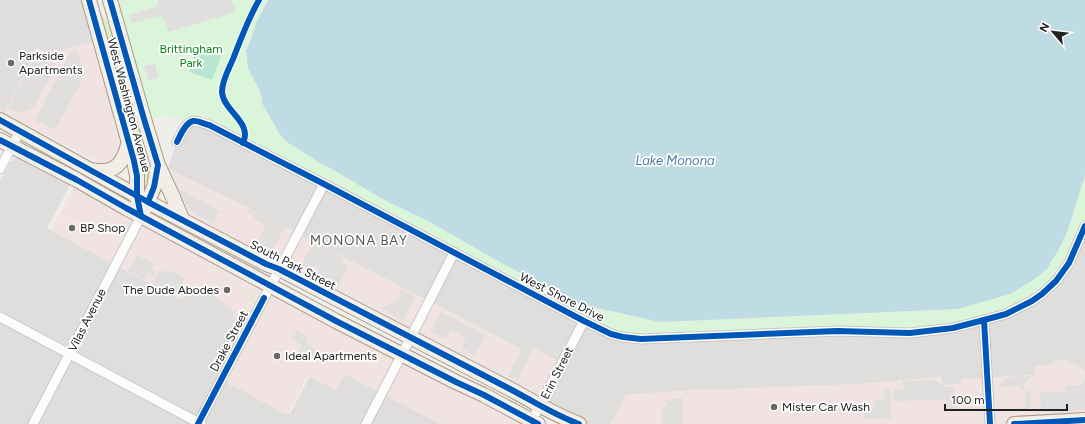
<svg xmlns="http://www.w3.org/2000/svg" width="1085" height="424" viewBox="0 0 1085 424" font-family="Figtree,sans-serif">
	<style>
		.residential { fill: #dfdedc }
		.commercial { fill: #f1e3e1 }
		.grass { fill: #ddeccb }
		.park { fill: #daf5da }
		.pitch { fill: #b7e6d2 }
		.parking { fill: #e0dfde }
		.water { fill: #bfdbe3 }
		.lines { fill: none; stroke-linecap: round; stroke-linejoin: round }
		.street-casing { stroke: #c9c8c7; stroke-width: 11 }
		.primary-casing { stroke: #a79c86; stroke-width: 16 }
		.street { stroke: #fdfcfc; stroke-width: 9 }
		.primary { stroke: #f3ede7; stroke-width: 14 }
		.cycleway-casing { stroke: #fff; stroke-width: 8 }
		.cycleway { stroke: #0057b8; stroke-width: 6 }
		.poi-dot { fill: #6a6968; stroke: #fff; stroke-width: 1.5 }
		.labels { text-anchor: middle; stroke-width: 3.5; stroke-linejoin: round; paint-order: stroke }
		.park-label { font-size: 12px; fill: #0c8416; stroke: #fff }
		.poi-label { font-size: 12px; fill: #222; stroke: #fff; text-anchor: start }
		.street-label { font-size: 12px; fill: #222; stroke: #fff }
		.water-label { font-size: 13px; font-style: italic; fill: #4a7aab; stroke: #fff }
		.neighbourhood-label { font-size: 13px; letter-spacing: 1px; fill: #555; stroke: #fff }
	</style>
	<rect width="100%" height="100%" fill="#f0eeeb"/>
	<g class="residential">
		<path d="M0,0H81L93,42L48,54L37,48L4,113L0,111Z"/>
		<path d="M193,121L600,329L1006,314L1085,226V371L1067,360L1054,361L1053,364L1035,375L962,379V384L942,385L941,377L859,384L677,391L626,395L611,424H579L540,406L525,343L521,349L249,208L168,169L177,142Z"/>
		<path d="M15,158H19L71,184L47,228L177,298L186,300L246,332L221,379L290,414L310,376L336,390L345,373L442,424H0V181L11,162Z"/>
	</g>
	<g class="commercial">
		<path d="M101,40L129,140L116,167L108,162L102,163L96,161L4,113L37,48L48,53Z"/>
		<path d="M168,169L249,208L521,349L525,343L562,363L540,406L182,219L165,180Z"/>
		<path d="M77,180L530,424H440L344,374L336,390L308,376L287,415L221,379L246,332L186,300L177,298L51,230Z"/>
		<path d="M1067,360L1085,371V420L1014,424H611L626,395L677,391L859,384L941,377L942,385L961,384L962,379L1034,375L1035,366L1053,364L1054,361Z"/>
	</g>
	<g class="grass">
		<path d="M100,14H101L111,26L148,156L149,172L148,184L145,182L143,163Z"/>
		<path d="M38,150C59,161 81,171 102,183L83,176L37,151Z"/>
		<path d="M252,292L256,295L243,320L238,319L245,307L248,309L252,301L249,299Z"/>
	</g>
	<path class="park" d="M119,0H268L256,23L252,37L249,43L248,68L260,91L272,122L287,142L320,163L332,169L386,201L428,221L660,322L958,309L1047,269L1060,247L1068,230L1085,175V226L1073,255L1032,301L954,328L649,339L600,329L589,318L204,116H193L184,121C172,114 165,115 151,118Z"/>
	<path class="pitch" d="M198,45L222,53L212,80L189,72Z"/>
	<g class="parking">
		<path d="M159,0H212L214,1L215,0H232L236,12L168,32L165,20L160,16L155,17L131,23L129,15L154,7L157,5Z"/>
		<path d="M77,50L83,71L81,82L55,130L35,120L71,51Z"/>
		<path d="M37,51L49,57L55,67L34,107L20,113L8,107Z"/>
		<path d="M155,64L159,78L148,81L144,66Z"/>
		<path d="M179,189L220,211L213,223L198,215L188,208L183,200Z"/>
		<path d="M249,208L285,227L272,251H269L256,244L266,225L254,219L255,217L246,212Z"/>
		<path d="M313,242L344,258L341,263L348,267L338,286L316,275L319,268L313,265L310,270L301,266Z"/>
		<path d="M137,255L154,264L151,269L156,271L153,277L148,274L145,280L128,271Z"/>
		<path d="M163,270L169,273L171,270L185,278L182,284L184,285L177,297L152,284L159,271L162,272Z"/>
		<path d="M195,286L226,303L225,306L236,312L233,317L236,318L233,325L186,301H182L188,290L191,294Z"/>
		<path d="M402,290L415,297L403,321L380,308L396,301Z"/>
		<path d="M441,312L485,335L475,355L461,348L466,338L451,330L446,339L431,331Z"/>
		<path d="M297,330L308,336L305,341L313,346L312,348L316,350L310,362L297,355L302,345L292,339Z"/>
		<path d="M525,343L534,348L517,381L508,376Z"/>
		<path d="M1032,376L1023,386L1026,389L1024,392L1017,386L999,387L1007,377Z"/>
		<path d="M1085,378V410L1041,412L1040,393L1065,391V386L1081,385Z"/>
		<path d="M936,380L943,387H954L955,409H946V400L893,401V389H905L902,385V381Z"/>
		<path d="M884,388H890L891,418L864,419V412L873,409L875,406V400L885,399Z"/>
		<path d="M1031,389V406L1027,412L1023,409L1025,405V394Z"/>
		<path d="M683,398V424H662V406H666L667,405L664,400Z"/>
	</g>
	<path class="water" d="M268,0H1085V175L1068,230L1060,247L1047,269L1032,281L1010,294L958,309L660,322L580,304L498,261L428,221L386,201L332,169L320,163L287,142L279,133L262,103V98L260,91L248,68L246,50L252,37L256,23Z"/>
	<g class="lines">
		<defs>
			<g id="street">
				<path d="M177,142C180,136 185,123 193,121C197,120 204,124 209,125L324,184L584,321L611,334L623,337L641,339L837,331L910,333L953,328L984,320L1006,314L1032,301L1042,294L1056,281L1069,263L1085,226"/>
				<path d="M0,169L20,131"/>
				<path d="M0,317L201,424"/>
				<path d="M984,320L990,424"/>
				<path d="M33,424L141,216"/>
				<path d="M198,424L324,184"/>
				<path d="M366,424L454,253"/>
				<path d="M530,424L584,321"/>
			</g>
			<g id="primary">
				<path d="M89,0L134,161L137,176V196L138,203"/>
				<path d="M110,0L144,119L158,165L172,195L182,219"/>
				<path d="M0,120L148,202L266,264L279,269L510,389C533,401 554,415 579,424"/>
				<path d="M0,140L77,180L126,208L336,321L456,382L484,395L538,424"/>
				<path d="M92,170C116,175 124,162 129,141"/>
				<path d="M144,210L154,187L158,165"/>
				<path d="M1014,424L1085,420"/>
			</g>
		</defs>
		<use href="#street" class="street-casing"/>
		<use href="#primary" class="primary-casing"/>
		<use href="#street" class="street"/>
		<use href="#primary" class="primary"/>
		<defs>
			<g id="cycleway">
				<path d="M89,0L134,161L137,176V196L141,216"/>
				<path d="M110,0L144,119L158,165L154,187L148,202"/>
				<path d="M0,120L148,202L266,264L279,269L510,389C533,401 554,415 579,424"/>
				<path d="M0,140L77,180L126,208L336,321L456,382L484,395L538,424"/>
				<path d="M177,142C180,136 185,123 193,121C197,120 204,124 209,125L324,184L584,321L611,334L623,337L641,339L837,331L910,333L953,328L984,320L1006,314L1032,301L1042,294L1056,281L1069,263L1085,226"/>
				<path d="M243,143C253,122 223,111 222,92C222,80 229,69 233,59C241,39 248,19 259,0"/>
				<path d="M984,320L990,424"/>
				<path d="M198,424L264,298"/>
				<path d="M1014,424L1085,420"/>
			</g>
		</defs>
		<use href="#cycleway" class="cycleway-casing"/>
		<use href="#cycleway" class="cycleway"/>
	</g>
	<g class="poi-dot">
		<circle cx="11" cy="63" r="4"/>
		<circle cx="72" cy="228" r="4"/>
		<circle cx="227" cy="290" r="4"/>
		<circle cx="277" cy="356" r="4"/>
		<circle cx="774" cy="407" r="4"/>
	</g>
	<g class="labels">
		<g class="park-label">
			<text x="191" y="53">Brittingham<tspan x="191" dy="14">Park</tspan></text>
		</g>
		<g class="poi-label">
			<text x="19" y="60">Parkside<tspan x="19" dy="14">Apartments</tspan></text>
			<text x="80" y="232">BP Shop</text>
			<text x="219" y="294" text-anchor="end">The Dude Abodes</text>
			<text x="285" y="360">Ideal Apartments</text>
			<text x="782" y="411">Mister Car Wash</text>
		</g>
		<g class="street-label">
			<text transform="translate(129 105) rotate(75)" y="4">West Washington Avenue</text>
			<text transform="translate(293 265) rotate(27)" y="4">South Park Street</text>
			<text transform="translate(562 297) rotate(27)" y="4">West Shore Drive</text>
			<text transform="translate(87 320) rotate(-63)" y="4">Vilas Avenue</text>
			<text transform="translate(229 341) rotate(-62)" y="4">Drake Street</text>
			<text transform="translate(557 373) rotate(-63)" y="4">Erin Street</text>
		</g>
		<g class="water-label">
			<text x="675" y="165">Lake Monona</text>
		</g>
		<g class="neighbourhood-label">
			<text x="359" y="245">MONONA BAY</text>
		</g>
	</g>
	<g transform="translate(1053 32) rotate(298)" stroke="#ffffff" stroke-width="3" paint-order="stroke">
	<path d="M0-3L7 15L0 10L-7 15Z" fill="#222222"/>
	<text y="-6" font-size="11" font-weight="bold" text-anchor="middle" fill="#222222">N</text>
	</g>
	<path d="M945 404v6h122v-6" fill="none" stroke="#222222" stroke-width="2"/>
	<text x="951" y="404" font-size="12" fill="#222222" stroke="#ffffff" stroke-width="3" paint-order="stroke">100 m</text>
</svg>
